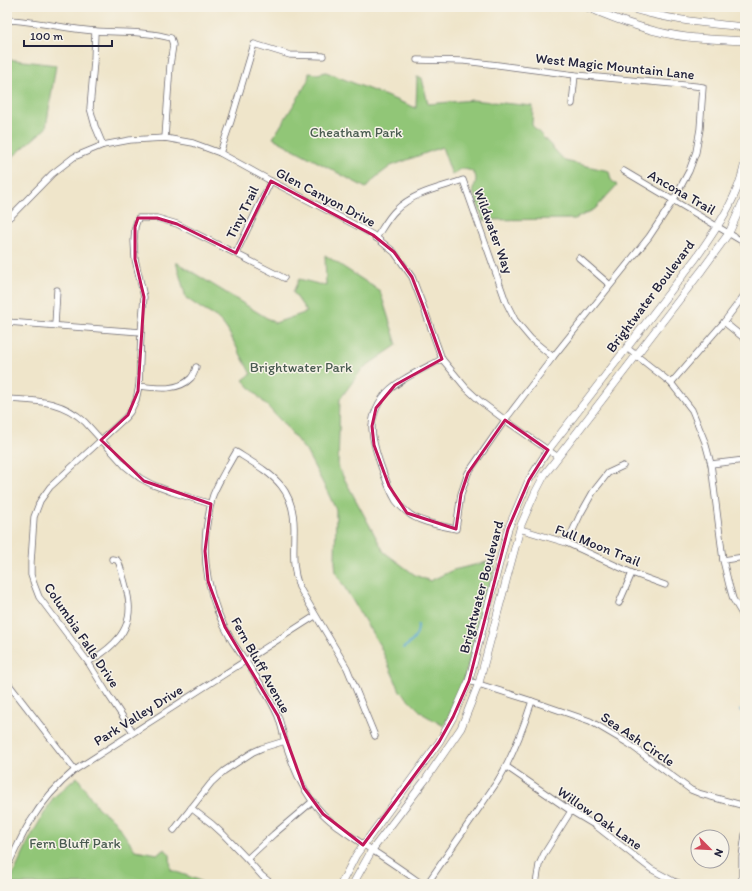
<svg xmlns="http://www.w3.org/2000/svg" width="752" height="891" viewBox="0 0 752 891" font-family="Itim,sans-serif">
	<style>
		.green { fill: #91c677; stroke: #5a7459 }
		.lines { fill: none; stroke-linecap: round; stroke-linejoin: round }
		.stream { stroke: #55a5d0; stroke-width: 2 }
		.minor-casing { stroke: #6a666d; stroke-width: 7 }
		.tertiary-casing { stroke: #6a666d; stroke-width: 8 }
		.minor { stroke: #fff; stroke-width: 5.5 }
		.tertiary { stroke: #fff; stroke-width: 7 }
		.marked { fill: none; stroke: #c2185b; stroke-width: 3; stroke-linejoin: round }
		.labels { text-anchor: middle; stroke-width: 3; stroke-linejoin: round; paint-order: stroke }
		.street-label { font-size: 14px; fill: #22223b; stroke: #f7f3e8 }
		.park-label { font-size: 14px; fill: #495b50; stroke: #f7f3e8 }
	</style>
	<rect width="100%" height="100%" fill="#f7f3e8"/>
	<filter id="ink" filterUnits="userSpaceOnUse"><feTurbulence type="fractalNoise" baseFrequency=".025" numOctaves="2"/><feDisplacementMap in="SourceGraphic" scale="8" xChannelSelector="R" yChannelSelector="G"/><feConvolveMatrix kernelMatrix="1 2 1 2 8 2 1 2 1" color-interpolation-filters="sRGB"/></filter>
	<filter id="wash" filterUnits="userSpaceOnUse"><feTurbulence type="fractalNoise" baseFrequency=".012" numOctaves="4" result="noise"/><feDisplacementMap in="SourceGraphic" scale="16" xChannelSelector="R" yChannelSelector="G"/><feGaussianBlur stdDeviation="0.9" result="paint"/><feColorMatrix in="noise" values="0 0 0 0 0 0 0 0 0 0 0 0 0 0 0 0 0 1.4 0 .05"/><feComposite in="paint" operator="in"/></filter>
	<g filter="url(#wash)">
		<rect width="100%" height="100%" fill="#efe5ca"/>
		<g class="green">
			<path d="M7,59L56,65L46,128L8,161H7Z"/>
			<path d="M326,72L416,108L417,77L422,78L428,104L472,100L533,106L532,125L565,161L609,171L611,180L617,185L595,209L575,219L484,220C481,213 473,195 473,190C473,187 475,186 475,184C479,173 470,169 461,169L452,175L442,147L391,166L375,178L366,188L273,138L301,93L308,80L309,73L317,74Z"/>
			<path d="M325,255L380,291L397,345L362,369L340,399L338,467L384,552L415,575L430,581L453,570L496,560L489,591L462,686L444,726L423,714L400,691L380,646L336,573L335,562L336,510L326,489L306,451L282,422L243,380L251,374L228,331L223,324L216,317L202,309L186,298L176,262L275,323L307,312L293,292L299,279L326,286Z"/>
			<path d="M77,777L98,808L114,820L135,850L158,854L165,849L170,855L171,870L196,879L205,884H9L30,838L53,798Z"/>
		</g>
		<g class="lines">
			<g class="stream">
				<path d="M403,648C413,642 418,636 418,625"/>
				<path d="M740,710L745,714"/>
			</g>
		</g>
	</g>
	<g filter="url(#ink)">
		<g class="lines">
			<defs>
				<g id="minor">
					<path d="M7,20C37,21 66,29 95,31C121,33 147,31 171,38L173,45L170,65L165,138"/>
					<path d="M95,31L94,61L90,108L95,126L103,145"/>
					<path d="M417,60L464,61L498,65L528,69L575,75L695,86L703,87L700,129L696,152L689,171L673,201L649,237L553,357L505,420L468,473L461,494L456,529C442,526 417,522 407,512C403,509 399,505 396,501C387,486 371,443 372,425C373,415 377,405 383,397C394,381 424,369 442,359"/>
					<path d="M572,104L575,75"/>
					<path d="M220,153L231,121L254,44L290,55L323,56"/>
					<path d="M624,171L745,243"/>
					<path d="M7,219L12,215L52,174L74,157L103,145L130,140L165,138L193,143L220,153L271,181L359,227L373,235L394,252L412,277L422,303L442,359L466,388L480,401L505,420L558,457"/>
					<path d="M376,238C382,229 389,216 396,210C414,192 440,188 463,180L506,302L515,320L531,339L553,357"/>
					<path d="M236,253L271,181"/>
					<path d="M579,258L610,285"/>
					<path d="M7,322L141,332"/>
					<path d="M724,322L745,339"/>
					<path d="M55,325L57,290"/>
					<path d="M627,348L671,383L692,410L705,442L711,464L723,560L729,585L733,599L745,619"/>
					<path d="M671,383L724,322L745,294"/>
					<path d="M139,386C155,388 178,392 191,378C194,375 195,371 196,367"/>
					<path d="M7,399C38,401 61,400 85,422L125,466L140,478L153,485L172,492L211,504"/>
					<path d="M711,464L745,460"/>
					<path d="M520,529L567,543L632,573L665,585"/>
					<path d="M567,543L580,515L593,492L608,473L623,466"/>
					<path d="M723,560L745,557"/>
					<path d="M619,603L632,573"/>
					<path d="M88,662C97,657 106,651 113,644C139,620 128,592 119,563L117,560L112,559"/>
					<path d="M469,681L532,701L590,721L629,744L691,790L701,794L745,806"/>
					<path d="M7,682L75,770"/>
					<path d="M133,732L107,693L88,662L39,597L34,584L31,575V562L34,517L40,501L50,487L125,418L130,412L136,400L139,386L141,332L144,297L135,259L134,241L135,227L138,218H157L177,224L284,278"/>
					<path d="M375,736L347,668L299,587C292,567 294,554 294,533C296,486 271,474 236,452C228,466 219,480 213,495C211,501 210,507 209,513C199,557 209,602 232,641C248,665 266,689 278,716C281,724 283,733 285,742C294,769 303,793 323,814C337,828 355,839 372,850C389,861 405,872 422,884"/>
					<path d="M507,767L571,811L596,826L651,869L673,881L682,884"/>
					<path d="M191,808L212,824L223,834L247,859L262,876L272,884"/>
					<path d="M174,830L211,783L224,771L253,752L262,748L285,741"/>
					<path d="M247,859L274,834L313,801"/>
					<path d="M7,867C15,852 21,836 30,822C42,802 57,785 75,770L315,616"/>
					<path d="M427,884L497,782C513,757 523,729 532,701"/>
					<path d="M536,884L539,865L544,854L571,811"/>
					<path d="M733,884L742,883"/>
					<path d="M742,884V857L745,835"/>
				</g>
				<g id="tertiary">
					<path d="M587,7C619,21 652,33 687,37C706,39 726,40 745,41"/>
					<path d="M627,7C665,20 706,23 745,27"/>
					<path d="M341,884L356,855L439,742L453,717L469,681L508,529L529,480L548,450L696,258C711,236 727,214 737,189C741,180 743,171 745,162"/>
					<path d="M353,884L372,850L426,779L461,728L479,683L521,525L535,493L545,474L702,270L729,233L745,197"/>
				</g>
			</defs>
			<use href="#minor" class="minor-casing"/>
			<use href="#tertiary" class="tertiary-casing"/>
			<use href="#minor" class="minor"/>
			<use href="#tertiary" class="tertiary"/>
		</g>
	</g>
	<path class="marked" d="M271,181L373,235L394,252L412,277L422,303L442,359L395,385L376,408L372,426L374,445L389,486L407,513L456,529L461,494L468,473L505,420L548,450L529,480L508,529L469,681L453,717L439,742L363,845L323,814L304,788L278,716L225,627L208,581L205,551L211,504L144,481L101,440L128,415L138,391L144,297L135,259V227L138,218H157L177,224L236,253Z"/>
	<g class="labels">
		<g class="street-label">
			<text transform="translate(615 66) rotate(6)" y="5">West Magic Mountain Lane</text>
			<text transform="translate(682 192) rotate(30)" y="5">Ancona Trail</text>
			<text transform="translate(326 197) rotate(28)" y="5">Glen Canyon Drive</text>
			<text transform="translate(242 212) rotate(-64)" y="5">Tiny Trail</text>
			<text transform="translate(494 231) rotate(70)" y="5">Wildwater Way</text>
			<text transform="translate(650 296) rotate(-53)" y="5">Brightwater Boulevard</text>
			<text transform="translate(598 545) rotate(22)" y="5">Full Moon Trail</text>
			<text transform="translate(481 587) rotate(-75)" y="5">Brightwater Boulevard</text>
			<text transform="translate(82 635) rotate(56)" y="5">Columbia Falls Drive</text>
			<text transform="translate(261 665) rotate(61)" y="5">Fern Bluff Avenue</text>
			<text transform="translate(138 715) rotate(-32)" y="5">Park Valley Drive</text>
			<text transform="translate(638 739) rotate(34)" y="5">Sea Ash Circle</text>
			<text transform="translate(600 818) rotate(35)" y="5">Willow Oak Lane</text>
		</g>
		<g class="park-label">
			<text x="356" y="137">Cheatham Park</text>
			<text x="301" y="372">Brightwater Park</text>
			<text x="75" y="848">Fern Bluff Park</text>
		</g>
	</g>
	<rect width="752" height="891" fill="none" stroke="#f7f3e8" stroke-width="24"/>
	<g transform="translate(710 849) rotate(114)"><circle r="19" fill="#f7f3e8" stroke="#a29fa3"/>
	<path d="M0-3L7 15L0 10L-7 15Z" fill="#d1495b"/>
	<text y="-6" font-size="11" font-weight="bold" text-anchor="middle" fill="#22223b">N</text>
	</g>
	<path d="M24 40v6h88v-6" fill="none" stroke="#22223b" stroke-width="2"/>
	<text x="30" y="40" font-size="12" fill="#22223b" stroke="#f7f3e8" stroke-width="3" paint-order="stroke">100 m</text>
</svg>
